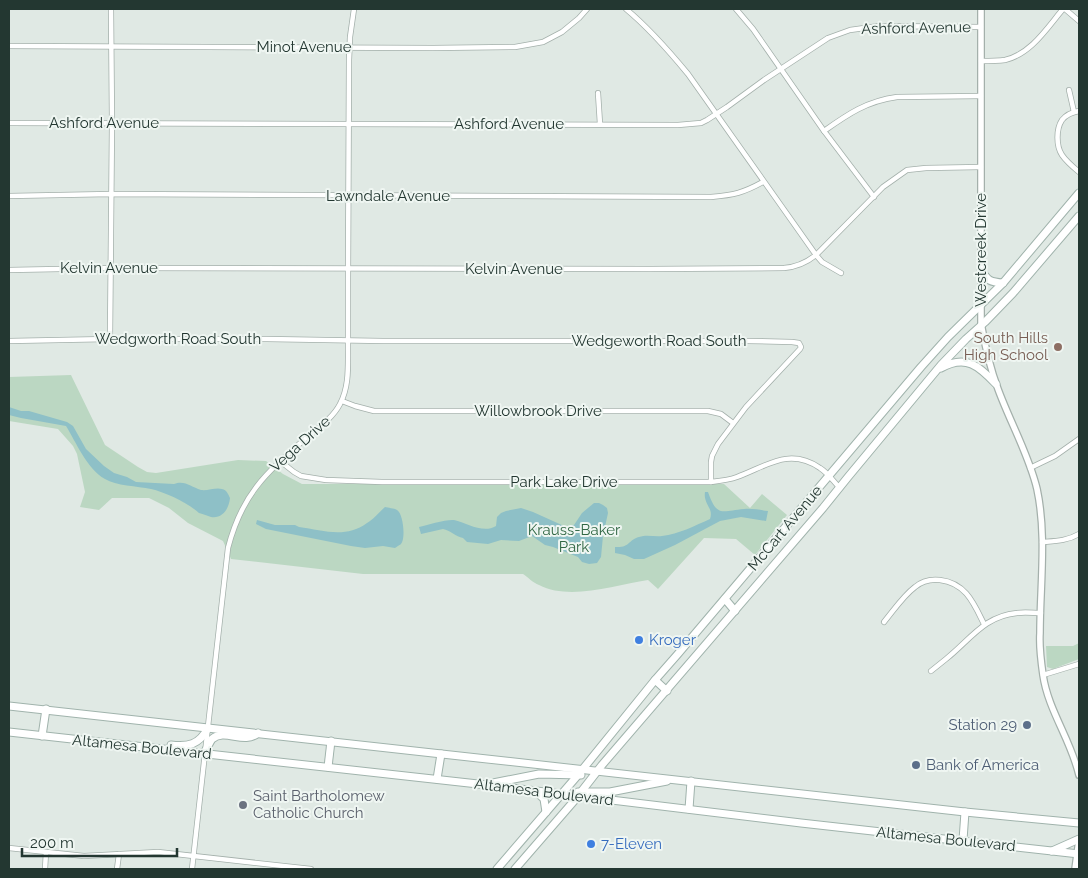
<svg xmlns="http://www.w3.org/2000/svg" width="1088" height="878" viewBox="0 0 1088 878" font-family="Raleway,sans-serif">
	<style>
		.green { fill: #bbd7c2 }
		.water { fill: #8ec0c7 }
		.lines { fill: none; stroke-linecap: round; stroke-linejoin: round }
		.minor-casing { stroke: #a4b0ab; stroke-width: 6 }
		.tertiary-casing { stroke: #a4b0ab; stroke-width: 8 }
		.secondary-casing { stroke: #a0b3ac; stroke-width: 9 }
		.minor { stroke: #fff; stroke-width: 4.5 }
		.tertiary { stroke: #fff; stroke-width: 5.5 }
		.secondary { stroke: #fff; stroke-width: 7 }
		.education-dot { fill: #8d6e63; stroke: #eff6f2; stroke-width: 2 }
		.shop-dot { fill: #3f7fe0; stroke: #eff6f2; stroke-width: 2 }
		.service-dot { fill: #5c6f8a; stroke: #eff6f2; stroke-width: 2 }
		.worship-dot { fill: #6b7280; stroke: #eff6f2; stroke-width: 2 }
		.labels { text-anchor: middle; stroke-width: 4; stroke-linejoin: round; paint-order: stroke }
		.street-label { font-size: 15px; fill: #233731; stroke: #eff6f2 }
		.education-label { font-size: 15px; fill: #785e54; stroke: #eff6f2; text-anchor: end }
		.park-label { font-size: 15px; fill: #326845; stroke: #eff6f2 }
		.shop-label { font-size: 15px; fill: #366cbe; stroke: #eff6f2; text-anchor: start }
		.service-label { font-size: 15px; fill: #4e5e75; stroke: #eff6f2; text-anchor: end }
		.worship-label { font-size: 15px; fill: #5b616d; stroke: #eff6f2; text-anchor: start }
	</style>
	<rect width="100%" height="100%" fill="#e0e9e4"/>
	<g class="green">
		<path d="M71,375L105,445L138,467L147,472L156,473L238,460L266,461L283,474L302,484H724L750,508L762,494L787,515L755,555L736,539L704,538L658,589L648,580C615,585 570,601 539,585C533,583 528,577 523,574H363L231,559L223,541L188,523L169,508L149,498H112L99,510L80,507L85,492L77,454L73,446L58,429L9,421V377Z"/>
		<path d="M1079,643V659L1053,669L1047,667L1046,646H1073Z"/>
	</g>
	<g class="water">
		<path d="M9,407L21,411H29L67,422L73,426L86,449L104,466L114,473L127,477L136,482L174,484C185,480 191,487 201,490C208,491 216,487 222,489C227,490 228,494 230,498C229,508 223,519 211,517C207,516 204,514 199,513C188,503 165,492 151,489C137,486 116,486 105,479C87,469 76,442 66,426L21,418L9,415Z"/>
		<path d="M705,492H708C717,518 722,511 744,509C752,508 760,510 768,511L766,521L741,517L720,521L675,545L644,559H634L625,555L615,553V547C630,548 628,540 639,537C647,534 654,537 662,536C679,534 694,526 710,519C714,508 703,504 705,492Z"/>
		<path d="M594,503H599L603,505L607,508L608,513L603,536L601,557L597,563L589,564L582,562L578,557L553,547L545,545L532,536L519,541L501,540L488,544L467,542L463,538C456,537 450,530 443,529L421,534L419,527C427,525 447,519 454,520C467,523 483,534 496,526L497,517L501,513L506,511L521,508L533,512L564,526H571L574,525L582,513Z"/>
		<path d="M385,507C388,508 394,508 397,510C403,513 406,538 401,544C401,544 395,548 395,548L383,546L365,548L351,546L266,529L256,524L257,520L275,525H295L299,527C323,530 345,539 367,523C374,519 379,512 385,507Z"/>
	</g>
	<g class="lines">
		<defs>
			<g id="minor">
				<path d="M626,9C649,28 669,51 688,74L816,255L822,262L841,273"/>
				<path d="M736,9L753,29L824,131L874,197"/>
				<path d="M1065,9L1079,21"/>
				<path d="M9,46L433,48L515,47L543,42L562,32L579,18L587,9"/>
				<path d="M981,61C989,61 997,61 1005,60C1031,54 1047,28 1063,9"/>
				<path d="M1069,90L1074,112"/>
				<path d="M598,93L600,124"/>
				<path d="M1079,111C1073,112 1066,115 1062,120C1056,129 1056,146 1062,155C1066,161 1073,167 1079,172"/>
				<path d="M9,123L678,125L701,123L707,120L727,107L764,80L828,38L850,30L879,26L981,27"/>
				<path d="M824,131C848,114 867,101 897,97L981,96"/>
				<path d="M9,196L111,194L711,197C734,195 743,193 763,182"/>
				<path d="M9,270L111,268L650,269L784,268C797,267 806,263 816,255L883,187L907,170L926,168L981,167"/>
				<path d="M110,339L112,123L111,9"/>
				<path d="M9,341L110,339H267L383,341H748L792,342L799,343L801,347L800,349L746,407L718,444L712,456L711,462V482"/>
				<path d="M342,401L355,406L374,411H708L721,414L733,423"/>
				<path d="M280,461L294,472L301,476L326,480L382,482H711C720,481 729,480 737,477C767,466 789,447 820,468C828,473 833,481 839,487"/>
				<path d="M1030,468L1055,456L1079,439"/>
				<path d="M1042,542C1055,541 1067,541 1079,534"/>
				<path d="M884,622C894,610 903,596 915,587C922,581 931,579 940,580C966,583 974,604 984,624"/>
				<path d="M931,671C936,667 941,663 946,659C970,640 984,616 1017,613C1025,612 1033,613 1041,613"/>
				<path d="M1043,675L1079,664"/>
				<path d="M9,848L84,856L158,852L311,869"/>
				<path d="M45,869L46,852"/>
				<path d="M117,869L119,854"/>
				<path d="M192,869L228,548C242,494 265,474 305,439C317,429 333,418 340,404C349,387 348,368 348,349C348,326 348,303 348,280C348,207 349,134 349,60L350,37L354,9"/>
			</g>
			<g id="tertiary">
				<path d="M981,9V323C985,346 990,368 998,389C1010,422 1029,455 1037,489C1047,536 1040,585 1040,633C1039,647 1041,661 1043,675C1048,710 1071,740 1079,775"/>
				<path d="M1075,869L1079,840"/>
			</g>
			<g id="secondary">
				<path d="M981,270C988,281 990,282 1003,283"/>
				<path d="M941,368C966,354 979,366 996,384"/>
				<path d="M725,599L735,611"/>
				<path d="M655,680L667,691"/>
				<path d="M9,706L965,812L1079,823"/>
				<path d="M9,732L487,785L801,823L1079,854"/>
				<path d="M42,736L46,709"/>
				<path d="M171,745C188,747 199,745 208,728"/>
				<path d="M204,753C207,749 209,743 212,739C225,728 244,745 258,733"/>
				<path d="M328,767L331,741"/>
				<path d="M437,779L441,754"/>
				<path d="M493,783L539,774L581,775"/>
				<path d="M536,791L544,799L546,812"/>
				<path d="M578,792H610L667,781"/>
				<path d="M689,809L691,781"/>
				<path d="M963,840L965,812"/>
				<path d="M1052,851L1079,839"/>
				<path d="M497,869L578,775L655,680L677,655L921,367L948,337L1003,283L1079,193"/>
				<path d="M515,869L574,801L602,765L823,508L848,477L941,365L966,339L985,322L1013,293L1079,216"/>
			</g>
		</defs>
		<use href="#minor" class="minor-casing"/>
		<use href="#tertiary" class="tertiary-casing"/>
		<use href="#secondary" class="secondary-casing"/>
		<use href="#minor" class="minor"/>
		<use href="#tertiary" class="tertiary"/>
		<use href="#secondary" class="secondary"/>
	</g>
	<circle class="education-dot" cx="1058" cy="347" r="5"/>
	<g class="shop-dot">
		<circle cx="639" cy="640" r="5"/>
		<circle cx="591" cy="844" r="5"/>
	</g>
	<g class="service-dot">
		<circle cx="1027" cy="725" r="5"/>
		<circle cx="916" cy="765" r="5"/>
	</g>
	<circle class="worship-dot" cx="243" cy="805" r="5"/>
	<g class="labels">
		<g class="street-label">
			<text transform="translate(916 28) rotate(-1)" y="5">Ashford Avenue</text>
			<text x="304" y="52">Minot Avenue</text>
			<text x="104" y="128">Ashford Avenue</text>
			<text x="509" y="129">Ashford Avenue</text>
			<text x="388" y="201">Lawndale Avenue</text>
			<text transform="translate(981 250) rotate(-90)" y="5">Westcreek Drive</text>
			<text x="109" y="273">Kelvin Avenue</text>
			<text x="514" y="274">Kelvin Avenue</text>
			<text x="178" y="344">Wedgworth Road South</text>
			<text x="659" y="346">Wedgeworth Road South</text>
			<text x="538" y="416">Willowbrook Drive</text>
			<text transform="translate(300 444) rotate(-42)" y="5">Vega Drive</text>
			<text x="564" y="487">Park Lake Drive</text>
			<text transform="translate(785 528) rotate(-50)" y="5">McCart Avenue</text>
			<text transform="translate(142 747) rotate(6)" y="5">Altamesa Boulevard</text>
			<text transform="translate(544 792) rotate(7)" y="5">Altamesa Boulevard</text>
			<text transform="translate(946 839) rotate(6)" y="5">Altamesa Boulevard</text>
		</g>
		<g class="education-label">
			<text x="1048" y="343">South Hills<tspan x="1048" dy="17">High School</tspan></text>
		</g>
		<g class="park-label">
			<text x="574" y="535">Krauss-Baker<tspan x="574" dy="17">Park</tspan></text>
		</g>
		<g class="shop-label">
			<text x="649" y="645">Kroger</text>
			<text x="601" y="849">7-Eleven</text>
		</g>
		<g class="service-label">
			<text x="1017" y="730">Station 29</text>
			<text x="926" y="770" text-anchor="start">Bank of America</text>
		</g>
		<g class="worship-label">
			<text x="253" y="801">Saint Bartholomew<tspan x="253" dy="17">Catholic Church</tspan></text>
		</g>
	</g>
	<rect width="1088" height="878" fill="none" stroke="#233731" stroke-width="20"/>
	<path d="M22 848v8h155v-8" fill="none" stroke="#233731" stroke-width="2.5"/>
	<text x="30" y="848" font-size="15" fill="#233731" stroke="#eff6f2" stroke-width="4" paint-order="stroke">200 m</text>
</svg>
